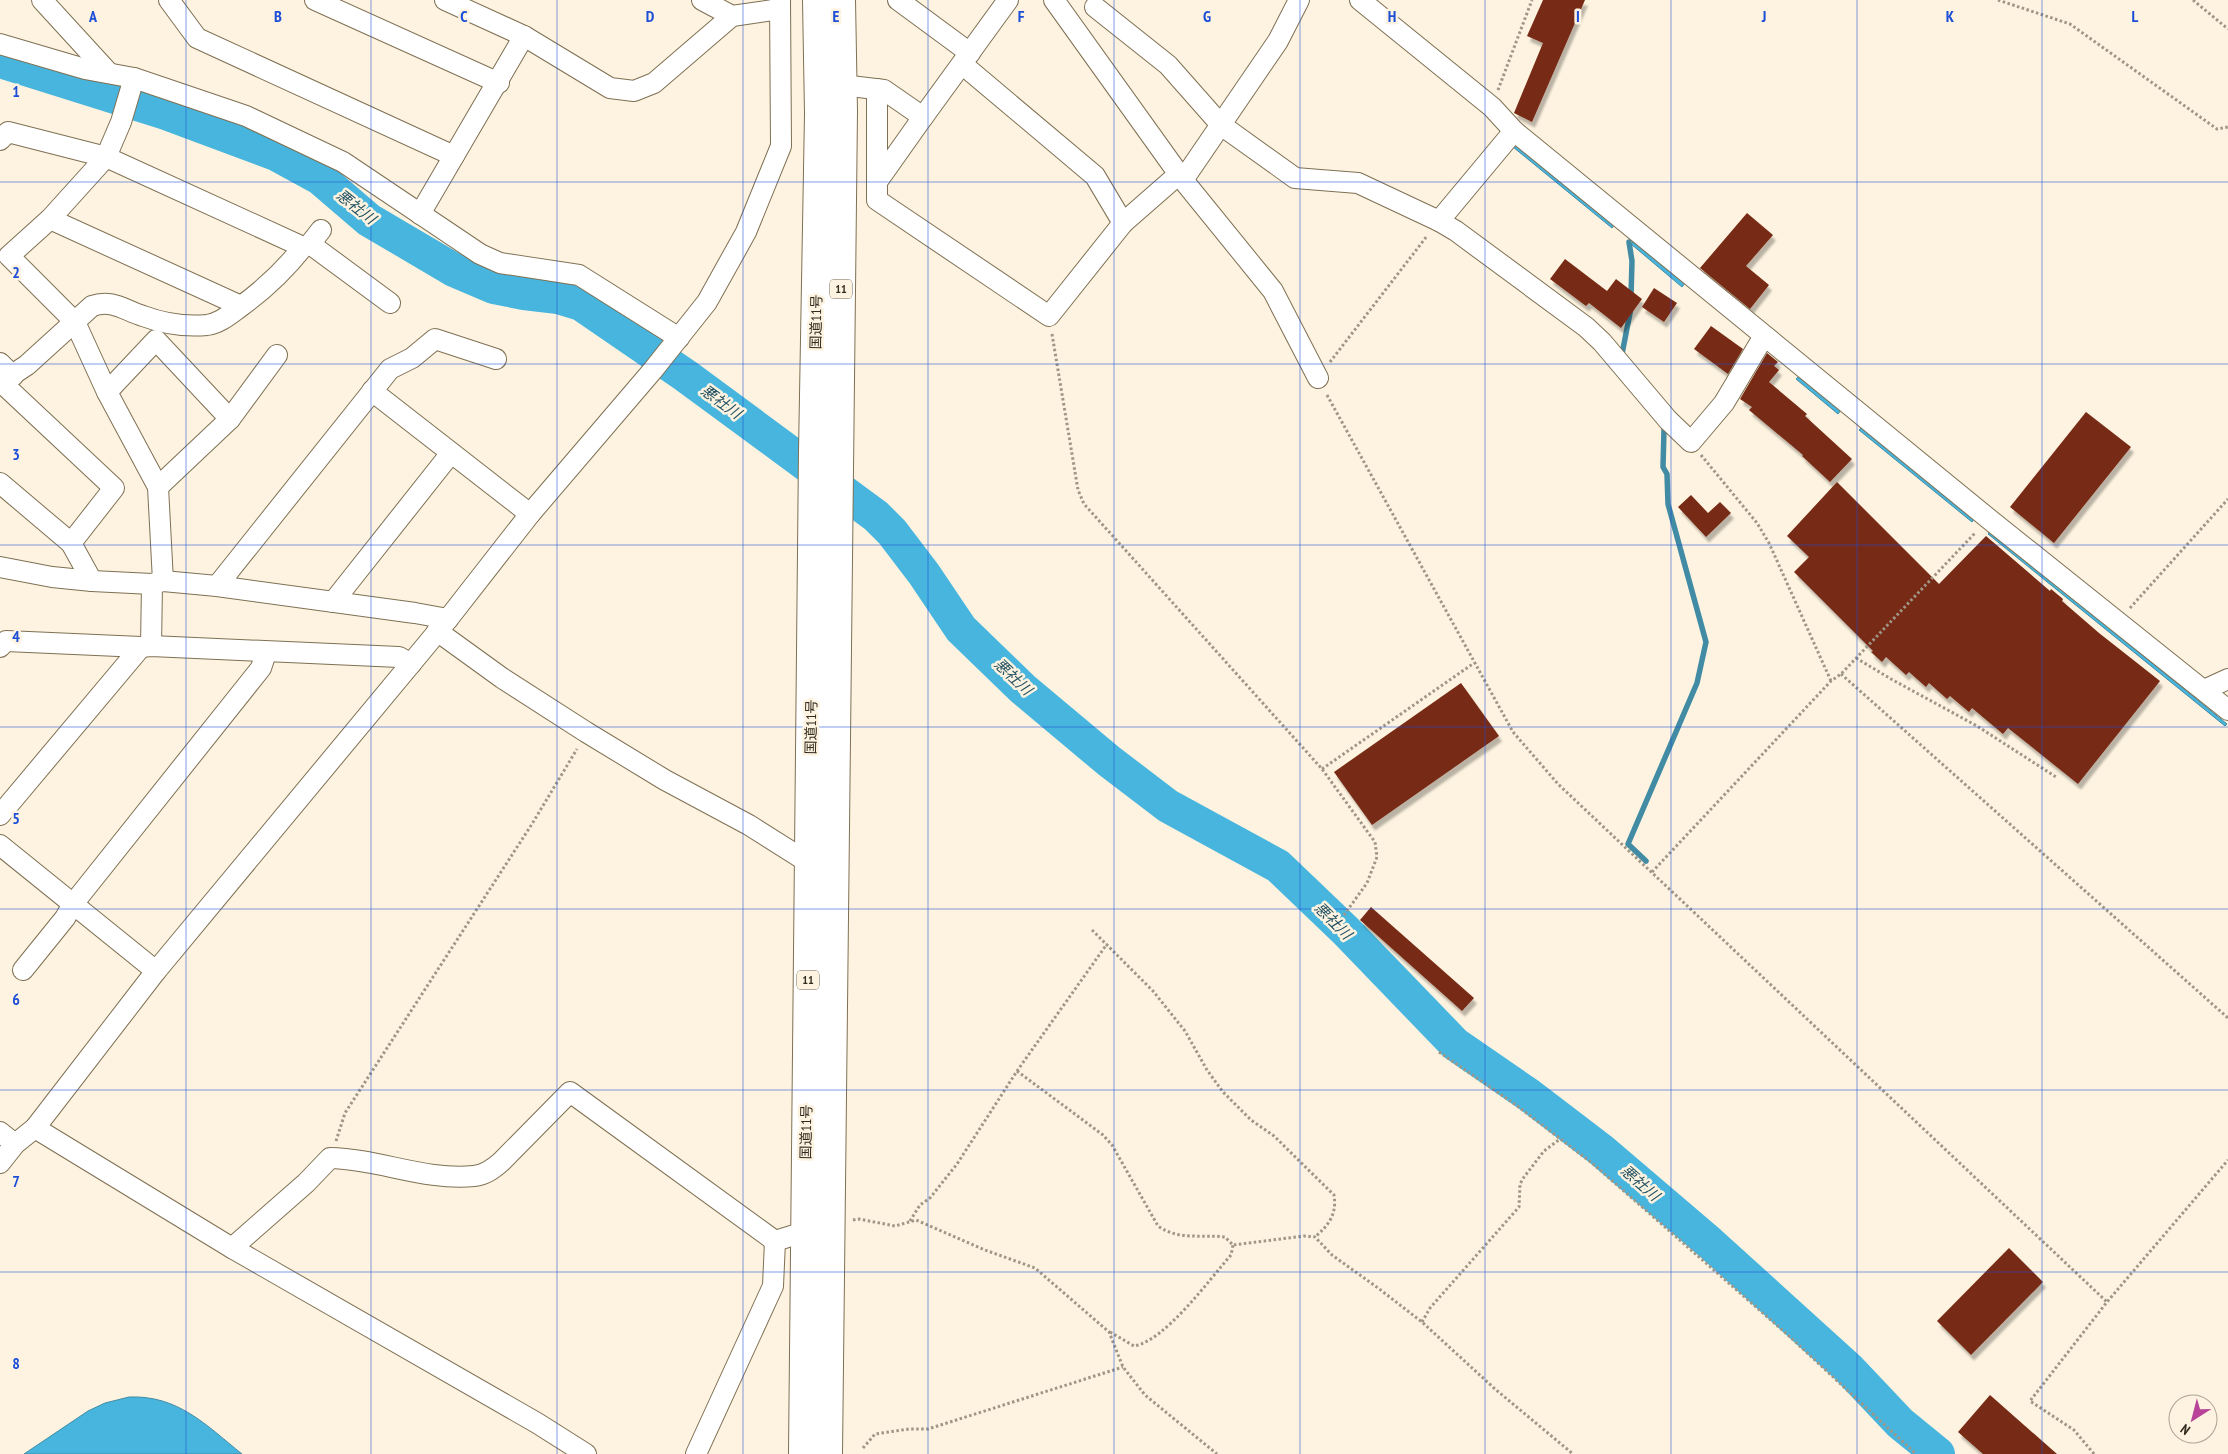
<svg xmlns="http://www.w3.org/2000/svg" width="2228" height="1454" viewBox="0 0 2228 1454" font-family="'PT Sans Narrow','Noto Sans JP',sans-serif">
	<style>
		.water { fill: #47b5dd; stroke: #418ca4 }
		.lines { fill: none; stroke-linecap: round; stroke-linejoin: round }
		.stream { stroke: #418ca4; stroke-width: 5.5 }
		.river { stroke: #47b5dd; stroke-width: 34 }
		.building { fill: #772a13; filter: url(#shadow) }
		.street-casing { stroke: #7f7053; stroke-width: 22 }
		.highway-casing { stroke: #7f7053; stroke-width: 30 }
		.path { stroke: #9f9687; stroke-width: 3; stroke-dasharray: 2.5 2.5; stroke-linecap: butt }
		.street { stroke: #fff; stroke-width: 20 }
		.highway { stroke: #fff; stroke-width: 28 }
		.grid { fill: none; stroke: #1d4ed8; stroke-width: 1; stroke-opacity: 0.55 }
		.labels { text-anchor: middle; stroke-width: 5; stroke-linejoin: round; paint-order: stroke }
		.shield { fill: #fdf3e0; stroke: #6f6759; stroke-width: 1 }
		.shield-label { font-size: 12px; font-weight: bold; fill: #322b1f }
		.street-label { font-size: 14px; fill: #322b1f; stroke: #fdf3e0 }
		.water-label { font-size: 15px; font-style: italic; fill: #245263; stroke: #fdf3e0 }
		.grid-label { font-size: 16px; text-anchor: middle; font-weight: bold; fill: #1d4ed8; stroke: #fdf3e0; stroke-width: 5; stroke-linejoin: round; paint-order: stroke }
	</style>
	<defs>
		<filter id="shadow"><feDropShadow dx="3" dy="5.5" stdDeviation="1" flood-color="#0004"/></filter>
	</defs>
	<rect width="100%" height="100%" fill="#fdf3e0"/>
	<g class="water">
		<path d="M1515,144L1614,225L1612,228L1513,147Z"/>
		<path d="M1634,241L1685,283L1682,287L1631,244Z"/>
		<path d="M1799,376L1841,410L1838,414L1796,379Z"/>
		<path d="M1862,427L1975,518L1972,522L1859,430Z"/>
		<path d="M1990,531L2227,724L2225,726L1988,534Z"/>
		<path d="M129,1397C178,1395 206,1425 242,1454H24L88,1411L105,1403Z"/>
	</g>
	<g class="lines">
		<g class="stream">
			<path d="M1629,242L1632,261L1631,297"/>
			<path d="M1622,354L1631,308"/>
			<path d="M1646,861L1628,844L1697,683L1706,642L1668,504L1667,474L1663,467L1664,430"/>
		</g>
		<path class="river" d="M0,61L166,113L276,154L320,178L369,220L454,270L494,287L524,293L558,297L581,304L686,376L876,516L892,532L924,574L961,629L1023,689L1109,761L1168,806L1278,866L1346,931L1455,1044L1529,1095L1601,1150L1710,1243L1848,1368L1900,1423L1938,1454"/>
	</g>
	<g class="building">
		<path d="M1543,0H1585L1532,122L1514,113L1543,43L1527,36Z"/>
		<path d="M1747,213L1773,235L1746,266L1769,285L1750,309L1700,268Z"/>
		<path d="M1565,259L1607,291L1616,279L1642,299L1621,328L1589,303L1586,306L1550,279Z"/>
		<path d="M1654,288L1677,303L1664,322L1642,307Z"/>
		<path d="M1711,326L1743,349L1728,374L1694,349Z"/>
		<path d="M1767,353L1778,362L1774,366L1779,370L1769,382L1807,414L1805,416L1852,459L1830,482L1802,456L1803,455L1749,410L1752,407L1740,399Z"/>
		<path d="M2086,412L2131,447L2054,543L2010,507Z"/>
		<path d="M1837,482L1939,584L1986,536L2050,591L2051,589L2063,599L2062,601L2099,633L2160,681L2078,784L2008,728L2003,734L1972,708L1969,712L1950,696L1947,699L1929,683L1926,687L1909,672L1906,675L1886,657L1882,662L1871,652L1873,651L1794,572L1809,557L1787,536Z"/>
		<path d="M1691,495L1708,513L1720,502L1731,513L1706,537L1678,507Z"/>
		<path d="M1461,683L1499,736L1372,825L1334,772Z"/>
		<path d="M1371,907L1474,998L1462,1011L1360,920Z"/>
		<path d="M2009,1248L2043,1282L1971,1355L1937,1321Z"/>
		<path d="M1990,1395L2057,1454H1983L1958,1432Z"/>
	</g>
	<g class="lines">
		<defs>
			<g id="street">
				<path d="M42,0L107,71"/>
				<path d="M169,0L197,38L454,156"/>
				<path d="M315,0L499,83"/>
				<path d="M445,0L524,36L610,88L634,91L654,83L732,16"/>
				<path d="M702,0L732,16L780,9"/>
				<path d="M898,0L970,53"/>
				<path d="M1054,0L1183,180L1273,291L1318,378"/>
				<path d="M1360,0L1492,107L1514,131L1989,519L2228,710"/>
				<path d="M1095,7L1168,65L1221,125L1295,178L1358,183L1439,221L1456,231L1586,327L1602,342L1668,420L1691,442L1724,403L1764,336"/>
				<path d="M0,44L85,69L134,78L246,116L343,162L480,254L500,263L579,275L679,338"/>
				<path d="M962,64L1095,176L1123,223"/>
				<path d="M134,78L121,122L106,157L50,219L9,256L75,322L107,392L158,487L163,581"/>
				<path d="M842,85L884,90L923,117L877,182V200L1049,316L1123,223L1179,174"/>
				<path d="M877,89V182"/>
				<path d="M923,117L1008,0"/>
				<path d="M0,140L8,132L106,157L303,247"/>
				<path d="M1183,180L1278,41L1299,0"/>
				<path d="M420,214L524,36"/>
				<path d="M50,219L241,306"/>
				<path d="M1439,221L1514,131"/>
				<path d="M310,244L390,303"/>
				<path d="M0,363L13,376"/>
				<path d="M1,382L114,488L71,543"/>
				<path d="M0,383L27,365L92,306C112,299 124,310 143,316C162,323 186,327 207,325C220,323 229,315 240,307C265,289 284,271 303,247L310,244L321,230"/>
				<path d="M372,391L530,514"/>
				<path d="M107,392L156,340L230,419"/>
				<path d="M0,483L71,543L92,581"/>
				<path d="M158,487L230,419L277,355"/>
				<path d="M0,567L52,577L92,581L152,584L163,581L217,586L415,613L448,619"/>
				<path d="M217,586L390,369L412,358L435,339L496,359"/>
				<path d="M333,602L451,453"/>
				<path d="M437,631L502,678L586,732L665,780L749,825L817,868"/>
				<path d="M151,646L152,584"/>
				<path d="M0,647L6,641L141,647L151,646L399,657L411,664"/>
				<path d="M2204,690L2228,679"/>
				<path d="M0,815L141,647"/>
				<path d="M0,845L156,971"/>
				<path d="M23,970L65,918L73,904L261,668L266,653"/>
				<path d="M35,1128L232,1248L537,1423L586,1454"/>
				<path d="M0,1132L15,1144"/>
				<path d="M0,1163L15,1144L35,1128L156,971L448,619L530,514L653,370L707,302L746,232L781,146L780,0"/>
				<path d="M232,1248L306,1183L330,1158C379,1159 425,1181 474,1176C485,1175 493,1169 501,1162L570,1092L775,1241L817,1228"/>
				<path d="M696,1454L773,1286L775,1241"/>
			</g>
			<g id="highway">
				<path d="M803,1454L813,452L819,114L817,0"/>
				<path d="M828,1454L843,111L841,0"/>
			</g>
		</defs>
		<use href="#street" class="street-casing"/>
		<use href="#highway" class="highway-casing"/>
		<g class="path">
			<path d="M1998,0L2070,24L2217,129L2228,127"/>
			<path d="M2193,0L2228,29"/>
			<path d="M1498,90L1532,0"/>
			<path d="M1052,334L1078,490L1084,504L1322,769L1375,842L1377,857L1367,883L1344,915"/>
			<path d="M1330,362L1427,236"/>
			<path d="M1327,395L1513,732L1558,784L2107,1302"/>
			<path d="M1701,455L1757,523L1769,543L1831,681"/>
			<path d="M2130,608L2228,499"/>
			<path d="M1856,658L1891,679L1977,726L2056,777"/>
			<path d="M1841,674L2228,1018"/>
			<path d="M1322,769L1474,663"/>
			<path d="M1652,872L1831,681L1841,674L1976,532"/>
			<path d="M1092,930L1153,991L1185,1031L1207,1070L1223,1092L1251,1120L1274,1136L1334,1195C1337,1214 1329,1225 1315,1237"/>
			<path d="M1439,1052L1516,1105L1592,1163L1789,1336L1916,1454"/>
			<path d="M1017,1071L1103,1135L1112,1145L1158,1226C1179,1241 1202,1234 1225,1237L1233,1245L1304,1236L1315,1237L1332,1255L1378,1288L1422,1322L1495,1389L1573,1454"/>
			<path d="M336,1141L345,1113L532,824L577,749"/>
			<path d="M853,1220L859,1219L895,1226L916,1220L985,1250L1035,1268L1109,1332L1123,1367L1145,1395L1217,1454"/>
			<path d="M910,1221L920,1205L930,1198L957,1164L1017,1071L1107,944"/>
			<path d="M1422,1322L1430,1308L1519,1207L1520,1184L1524,1177L1544,1151L1560,1139"/>
			<path d="M1110,1332L1134,1346C1165,1341 1209,1280 1231,1255L1233,1245"/>
			<path d="M863,1448L875,1434L909,1429H928L1123,1367"/>
			<path d="M2094,1454L2074,1430L2030,1401L2107,1302L2228,1160"/>
		</g>
		<use href="#street" class="street"/>
		<use href="#highway" class="highway"/>
	</g>
	<path class="grid" d="M186,0V1454M371,0V1454M557,0V1454M743,0V1454M928,0V1454M1114,0V1454M1300,0V1454M1485,0V1454M1671,0V1454M1857,0V1454M2042,0V1454M0,182H2228M0,364H2228M0,545H2228M0,727H2228M0,909H2228M0,1090H2228M0,1272H2228"/>
	<g class="labels">
		<g class="shield">
			<rect x="830" y="279.5" width="22" height="19" rx="4"/>
			<rect x="797" y="970.5" width="22" height="19" rx="4"/>
		</g>
		<g class="shield-label">
			<text x="841" y="293">11</text>
			<text x="808" y="984">11</text>
		</g>
		<g class="street-label">
			<text transform="translate(816 322) rotate(-89)" y="5">国道11号</text>
			<text transform="translate(811 727) rotate(-89)" y="5">国道11号</text>
			<text transform="translate(806 1132) rotate(-89)" y="5">国道11号</text>
		</g>
		<g class="water-label">
			<text transform="translate(356 207) rotate(38)" y="5">悪社川</text>
			<text transform="translate(721 402) rotate(36)" y="5">悪社川</text>
			<text transform="translate(1013 677) rotate(43)" y="5">悪社川</text>
			<text transform="translate(1333 921) rotate(45)" y="5">悪社川</text>
			<text transform="translate(1640 1183) rotate(41)" y="5">悪社川</text>
		</g>
	</g>
	<g class="grid-label">
		<text x="93" y="22">A</text>
		<text x="278" y="22">B</text>
		<text x="464" y="22">C</text>
		<text x="650" y="22">D</text>
		<text x="836" y="22">E</text>
		<text x="1021" y="22">F</text>
		<text x="1207" y="22">G</text>
		<text x="1392" y="22">H</text>
		<text x="1578" y="22">I</text>
		<text x="1764" y="22">J</text>
		<text x="1950" y="22">K</text>
		<text x="2135" y="22">L</text>
		<text x="16" y="97">1</text>
		<text x="16" y="278">2</text>
		<text x="16" y="460">3</text>
		<text x="16" y="642">4</text>
		<text x="16" y="824">5</text>
		<text x="16" y="1005">6</text>
		<text x="16" y="1187">7</text>
		<text x="16" y="1369">8</text>
	</g>
	<g transform="translate(2193 1419) rotate(216)"><circle r="24" fill="#fdf3e0" stroke="#aca393"/>
	<path d="M0-4L9 19L0 12L-9 19Z" fill="#b84399"/>
	<text y="-8" font-size="14" font-weight="bold" text-anchor="middle" fill="#322b1f">N</text>
	</g>
</svg>
